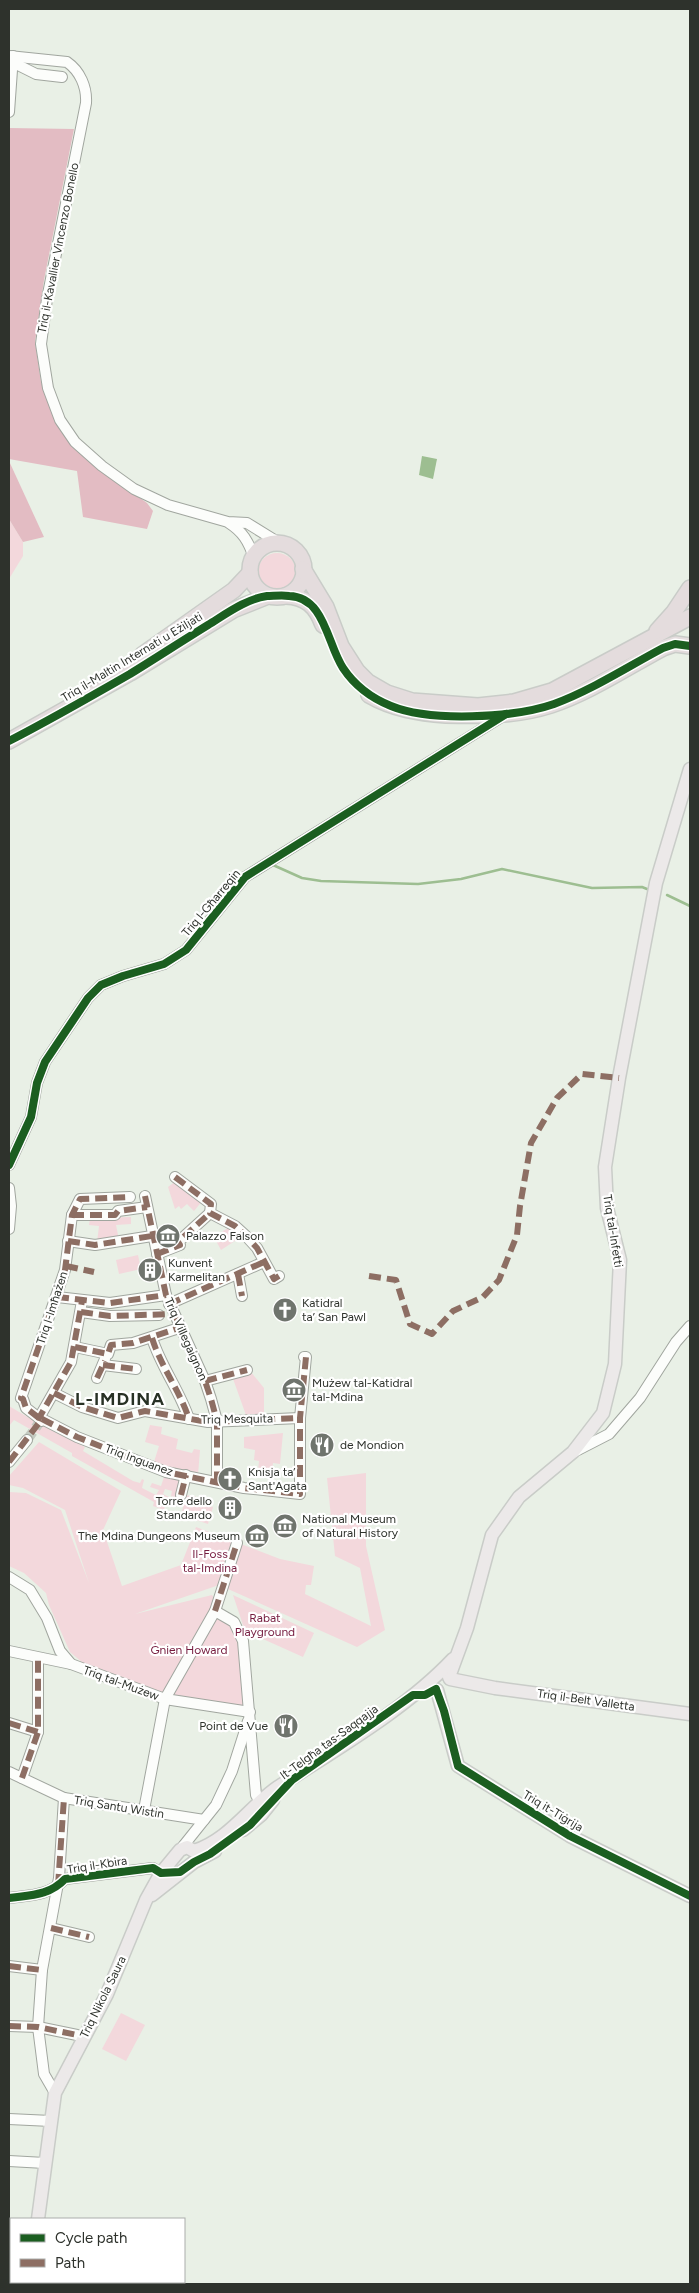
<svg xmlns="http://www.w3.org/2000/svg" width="699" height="2293" viewBox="0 0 699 2293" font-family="Figtree,sans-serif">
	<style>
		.green { fill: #f3d8dc }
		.forest { fill: #e3bcc3 }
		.water { fill: #9dbe91 }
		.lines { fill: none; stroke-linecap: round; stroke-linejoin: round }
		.stream { stroke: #9dbe91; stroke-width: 2.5 }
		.minor-tunnel { stroke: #c4cac1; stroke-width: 10; stroke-dasharray: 10 5; stroke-linecap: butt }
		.minor-casing { stroke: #a1a69f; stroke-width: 12 }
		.major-casing { stroke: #c9ccc8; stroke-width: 15 }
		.highway-casing { stroke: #c9ccc8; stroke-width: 18 }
		.minor { stroke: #fcfdfb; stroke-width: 10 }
		.major { stroke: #ece9e9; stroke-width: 12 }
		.highway { stroke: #e4dcdd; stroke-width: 15 }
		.quiet { stroke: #8d6e63; stroke-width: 6; stroke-dasharray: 12 6; stroke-linecap: butt }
		.cycleway-casing { stroke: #fff; stroke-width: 11 }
		.cycleway { stroke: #1b5e20; stroke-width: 8 }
		.labels { text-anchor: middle; stroke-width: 4.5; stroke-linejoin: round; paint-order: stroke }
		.street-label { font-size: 12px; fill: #2e322c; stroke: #fff }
		.poi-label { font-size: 12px; fill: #2e322c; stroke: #fff; text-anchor: start }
		.park-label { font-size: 12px; fill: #751c3f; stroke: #fff }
		.district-label { font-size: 18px; font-weight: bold; letter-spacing: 1px; fill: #283125; stroke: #fff }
	</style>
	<rect width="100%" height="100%" fill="#e9f0e6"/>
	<g class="green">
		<path d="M9,519L23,542V556L9,579Z"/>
		<circle cx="277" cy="572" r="19"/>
		<path d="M176,1181L203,1200L194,1211L187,1204L181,1209L179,1206L175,1209L168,1187Z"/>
		<path d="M131,1217V1224L116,1225L119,1240L97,1242L99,1226L89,1225L90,1218Z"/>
		<path d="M231,1226L241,1237L221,1250L214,1237Z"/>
		<path d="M138,1255L141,1269L119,1274L116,1260Z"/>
		<path d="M250,1371L264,1388V1417L247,1418L232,1376Z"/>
		<path d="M9,1406L41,1425L85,1447L83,1451L133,1481L140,1483L142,1479L144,1480L142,1488L156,1495L159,1490L150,1487L152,1483L161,1486L165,1474L183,1477L179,1494L210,1499L208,1506L213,1507L208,1524L181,1515L185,1500L171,1496L172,1491L165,1489L163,1494L169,1497L164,1510L153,1506L154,1502L72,1456V1453L14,1420L9,1426Z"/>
		<path d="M150,1425L162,1427L161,1434L178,1439L176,1449L192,1453L194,1449L200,1450L198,1475L153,1465L159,1446L145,1442Z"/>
		<path d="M283,1433L280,1464L273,1463L272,1473L258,1471L259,1461L254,1460L255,1450L244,1448V1437Z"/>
		<path d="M39,1442L121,1491L103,1530L122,1586L181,1565L196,1527L280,1559L314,1566L311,1585H306L305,1594L371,1626L360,1568L335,1556L327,1478L366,1473V1546L385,1630L357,1647L219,1585L135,1614L212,1595L239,1641L248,1710L163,1693L83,1663L70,1652L49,1605L46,1593L24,1573L9,1566V1492L26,1493L61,1510L89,1583L65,1510L23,1488L9,1485V1476Z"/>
		<path d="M233,1595L314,1633L303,1657L245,1631Z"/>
		<path d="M121,2013L145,2025L126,2061L102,2049Z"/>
	</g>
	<g class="forest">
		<path d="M9,128L74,129L44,280L35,342L41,382L62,433L86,457L116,481L147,503L153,511L147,529L83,517L77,471L9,459Z"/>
		<path d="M9,461L44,537L23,542L9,519Z"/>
	</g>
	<path class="water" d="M422,456L437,459L433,479L419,475Z"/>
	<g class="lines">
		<g class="stream">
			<path d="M273,865L302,878L321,881L418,884L461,879L502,869L592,888L642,887L647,889"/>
			<path d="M667,895L690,906"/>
		</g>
		<path class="minor-tunnel" d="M27,1440L39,1423"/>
		<defs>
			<g id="minor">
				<path d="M9,56L67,62C80,71 87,87 86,103L47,299L41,344L48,388L60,420L75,442L102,466L134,489L168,505L228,522L247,523L281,544"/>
				<path d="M9,64L12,62L36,74L62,77"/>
				<path d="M9,112L13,56"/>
				<path d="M229,523C243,532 248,541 254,557"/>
				<path d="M9,1165L31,1117L37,1083L45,1062L88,998L101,985L123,976L164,964L186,950L245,877L503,716"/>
				<path d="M175,1177L211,1204L210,1213L235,1226L246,1236L257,1248L274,1279L279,1276"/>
				<path d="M9,1188L11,1206L9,1229"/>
				<path d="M145,1196L166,1295L205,1381L211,1399L217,1421V1482"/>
				<path d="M72,1215H115L118,1211L147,1207"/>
				<path d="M68,1241L95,1245L152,1236"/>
				<path d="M157,1254L180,1245L178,1242L210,1213"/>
				<path d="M238,1274L242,1296"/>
				<path d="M57,1297L110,1303L166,1295"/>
				<path d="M169,1304L264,1262"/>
				<path d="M81,1312L110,1316L159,1315"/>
				<path d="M152,1338C161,1367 180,1391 189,1419"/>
				<path d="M75,1347L108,1354L111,1345L133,1343L179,1328"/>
				<path d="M103,1365L136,1369"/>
				<path d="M97,1378L105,1359"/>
				<path d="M205,1381L247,1370"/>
				<path d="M54,1393L82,1407L118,1418L145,1411L208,1422L300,1418"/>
				<path d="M39,1418L26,1408L23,1399L21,1398L65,1270L72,1215L80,1199L130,1197"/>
				<path d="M42,1419L77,1437L166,1472L244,1488L300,1494V1418L306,1357H304"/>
				<path d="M41,1421L42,1419L39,1418L71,1362L82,1301"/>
				<path d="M574,1452L609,1434L640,1398L676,1342L690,1326"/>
				<path d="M9,1462L27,1440"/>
				<path d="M181,1495L186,1475"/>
				<path d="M9,1577L30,1590L47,1618L60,1651L71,1664L165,1699L250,1712"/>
				<path d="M215,1611L234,1622L243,1641L256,1795L261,1802"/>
				<path d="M9,1651L71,1664"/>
				<path d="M9,1723L38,1732"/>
				<path d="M9,1772L64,1798L204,1820"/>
				<path d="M22,1778L38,1732V1658"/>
				<path d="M144,1810L165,1699L215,1611L237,1543"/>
				<path d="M180,1850L216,1805L232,1771L248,1721"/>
				<path d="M9,1898C30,1895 49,1896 65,1879L153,1868L161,1873"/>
				<path d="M51,1928L89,1937"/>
				<path d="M9,1966L42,1970"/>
				<path d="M9,2026L38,2027L77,2035"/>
				<path d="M55,2093L44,2074L38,2027L42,1970L59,1878L64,1798"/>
				<path d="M9,2119L51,2121"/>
				<path d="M9,2161L45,2163"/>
			</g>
			<g id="major">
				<path d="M449,1677L467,1628L492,1535L519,1497L573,1452L603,1413L615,1364L620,1260L607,1208L605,1167L619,1078L656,883L690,769"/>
				<path d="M450,1679L495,1688L690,1714"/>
				<path d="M437,1690L458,1766L570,1836L690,1896"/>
				<path d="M243,1830L261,1815L273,1800"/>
				<path d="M194,1851C229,1840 249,1807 278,1787C336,1749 406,1709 453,1659"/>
				<path d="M152,1895L194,1862L215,1851"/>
				<path d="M38,2219L55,2093L107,1994L146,1900L161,1873L180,1850L187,1847L194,1851"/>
				<path d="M36,2284V2282"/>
			</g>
			<g id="highway">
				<circle cx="277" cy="570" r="27"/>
				<path d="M303,569L326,607L341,646L357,671L368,682L387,693L412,701L478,706L514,702L552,691L690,617"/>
				<path d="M286,596C306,597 316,606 323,625"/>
				<path d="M657,631L674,612L690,588"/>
				<path d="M142,655L234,590L250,573"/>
				<path d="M369,695C393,709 419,713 446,715C481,716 517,716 551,705C590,692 627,667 663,648L675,644L690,646"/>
				<path d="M9,741L130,673L233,610L268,596"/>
			</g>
		</defs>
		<use href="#minor" class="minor-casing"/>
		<use href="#major" class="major-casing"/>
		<use href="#highway" class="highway-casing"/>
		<use href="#minor" class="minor"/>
		<use href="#major" class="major"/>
		<use href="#highway" class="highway"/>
		<g class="quiet">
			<path d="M175,1177L211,1204L210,1213L235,1226L246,1236L257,1248L274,1279L279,1276"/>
			<path d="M145,1196L166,1295L205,1381L211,1399L217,1421V1482"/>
			<path d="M72,1215H115L118,1211L147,1207"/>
			<path d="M68,1241L95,1245L152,1236"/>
			<path d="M157,1254L180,1245L178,1242L210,1213"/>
			<path d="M66,1266L94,1272"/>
			<path d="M238,1274L242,1296"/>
			<path d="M369,1276L396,1280L410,1324L432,1334L453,1311L483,1297L499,1280L517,1235L520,1206L531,1143L557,1098L582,1074L619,1078"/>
			<path d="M57,1297L110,1303L166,1295"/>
			<path d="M169,1304L264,1262"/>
			<path d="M81,1312L110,1316L173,1314"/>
			<path d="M152,1338C161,1367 180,1391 189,1419"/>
			<path d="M75,1347L108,1354L111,1345L133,1343L179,1328"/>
			<path d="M103,1365L136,1369"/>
			<path d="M97,1378L105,1361"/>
			<path d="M205,1381L247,1370"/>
			<path d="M54,1393L82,1407L118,1418L145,1411L208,1422L300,1418"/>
			<path d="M39,1418L26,1408L23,1399L21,1398L65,1270L72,1215L80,1199L130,1197"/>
			<path d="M42,1419L77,1437L166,1472L244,1488L300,1494V1418L306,1357H304"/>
			<path d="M9,1462L42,1419L39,1418L71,1362L82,1301"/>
			<path d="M181,1495L186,1475"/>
			<path d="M215,1611L237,1543"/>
			<path d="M9,1723L38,1732"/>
			<path d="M22,1778L38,1732V1658"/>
			<path d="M58,1886L64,1798"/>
			<path d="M51,1928L89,1937"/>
			<path d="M9,1966L42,1970"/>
			<path d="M9,2026L38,2027L77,2035"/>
		</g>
		<defs>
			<g id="cycleway">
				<path d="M9,741C50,720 90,697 130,674C156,658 182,641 208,625C226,614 246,599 267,596C273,596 283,595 289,596C325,597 327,644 343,668C355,686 371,698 391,706C430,722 514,718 554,704C592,690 627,667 663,648L675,644L690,646"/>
				<path d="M9,1165L31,1117L37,1083L45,1062L88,998L101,985L123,976L164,964L186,950L245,877L506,714"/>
				<path d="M9,1898C30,1895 49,1896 65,1879L153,1868L161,1873L180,1872L194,1862L210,1854L250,1825L292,1780L413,1695H425L436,1689L444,1711L458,1766L570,1836L690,1896"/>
			</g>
		</defs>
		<use href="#cycleway" class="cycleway-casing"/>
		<use href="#cycleway" class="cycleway"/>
	</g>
	<defs>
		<symbol id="museum-disc" viewBox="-11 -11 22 22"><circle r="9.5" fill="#6f746d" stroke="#fff"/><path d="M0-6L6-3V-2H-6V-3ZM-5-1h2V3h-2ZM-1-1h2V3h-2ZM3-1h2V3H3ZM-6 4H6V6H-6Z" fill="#fff"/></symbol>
		<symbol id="building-disc" viewBox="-11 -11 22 22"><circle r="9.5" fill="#6f746d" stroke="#fff"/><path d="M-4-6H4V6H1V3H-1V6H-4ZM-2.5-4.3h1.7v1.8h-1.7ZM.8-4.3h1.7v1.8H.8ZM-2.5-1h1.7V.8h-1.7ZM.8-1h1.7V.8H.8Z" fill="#fff"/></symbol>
		<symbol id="church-disc" viewBox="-11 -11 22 22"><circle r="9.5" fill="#6f746d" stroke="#fff"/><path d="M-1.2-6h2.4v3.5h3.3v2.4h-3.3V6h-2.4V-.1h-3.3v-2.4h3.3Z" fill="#fff"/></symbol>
		<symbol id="restaurant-disc" viewBox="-11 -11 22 22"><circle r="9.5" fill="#6f746d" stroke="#fff"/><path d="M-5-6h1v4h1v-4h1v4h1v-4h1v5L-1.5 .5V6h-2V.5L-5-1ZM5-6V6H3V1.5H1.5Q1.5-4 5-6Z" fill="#fff"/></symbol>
	</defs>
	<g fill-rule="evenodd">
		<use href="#museum-disc" x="154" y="1222" width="28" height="28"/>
		<use href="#building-disc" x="136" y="1256" width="28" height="28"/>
		<use href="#church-disc" x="271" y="1296" width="28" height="28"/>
		<use href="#museum-disc" x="280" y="1376" width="28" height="28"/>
		<use href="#restaurant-disc" x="308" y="1431" width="28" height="28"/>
		<use href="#church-disc" x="216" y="1465" width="28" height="28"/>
		<use href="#building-disc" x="216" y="1494" width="28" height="28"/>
		<use href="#museum-disc" x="271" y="1512" width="28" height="28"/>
		<use href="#museum-disc" x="243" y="1522" width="28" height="28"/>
		<use href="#restaurant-disc" x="272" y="1712" width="28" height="28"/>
	</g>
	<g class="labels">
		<g class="street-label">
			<text transform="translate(58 248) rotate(-79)" y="4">Triq il-Kavallier Vincenzo Bonello</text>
			<text transform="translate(132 657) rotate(-31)" y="4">Triq il-Maltin Internati u Eżiljati</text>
			<text transform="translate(211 903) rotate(-50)" y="4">Triq l-Għarreqin</text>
			<text transform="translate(613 1231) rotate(81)" y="4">Triq tal-Infetti</text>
			<text transform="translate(52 1308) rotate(-72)" y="4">Triq l-Imħażen</text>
			<text transform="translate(186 1339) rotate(66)" y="4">Triq Villegaignon</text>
			<text transform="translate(237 1419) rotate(-1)" y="4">Triq Mesquita</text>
			<text transform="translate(139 1460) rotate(20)" y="4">Triq Inguanez</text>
			<text transform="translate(121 1683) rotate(20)" y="4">Triq tal-Mużew</text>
			<text transform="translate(586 1700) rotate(8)" y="4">Triq il-Belt Valletta</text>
			<text transform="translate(329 1742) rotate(-36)" y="4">It-Telgħa tas-Saqqajja</text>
			<text transform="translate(119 1807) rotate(9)" y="4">Triq Santu Wistin</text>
			<text transform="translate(553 1811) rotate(31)" y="4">Triq it-Tiġrija</text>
			<text transform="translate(97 1865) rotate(-9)" y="4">Triq il-Kbira</text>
			<text transform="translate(103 1997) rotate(-64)" y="4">Triq Nikola Saura</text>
		</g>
		<g class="poi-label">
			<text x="186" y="1240">Palazzo Falson</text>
			<text x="168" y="1267">Kunvent<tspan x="168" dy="14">Karmelitan</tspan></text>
			<text x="302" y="1307">Katidral<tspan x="302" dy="14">ta’ San Pawl</tspan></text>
			<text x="312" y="1387">Mużew tal-Katidral<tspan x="312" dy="14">tal-Mdina</tspan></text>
			<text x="340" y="1449">de Mondion</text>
			<text x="248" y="1476">Knisja ta’<tspan x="248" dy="14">Sant'Agata</tspan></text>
			<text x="212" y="1505" text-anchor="end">Torre dello<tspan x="212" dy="14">Standardo</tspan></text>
			<text x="302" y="1523">National Museum<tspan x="302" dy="14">of Natural History</tspan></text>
			<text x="240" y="1540" text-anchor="end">The Mdina Dungeons Museum</text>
			<text x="268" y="1730" text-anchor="end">Point de Vue</text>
		</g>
		<g class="park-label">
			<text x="210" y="1558">Il-Foss<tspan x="210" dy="14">tal-Imdina</tspan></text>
			<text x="265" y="1622">Rabat<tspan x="265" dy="14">Playground</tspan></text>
			<text x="189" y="1654">Ġnien Howard</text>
		</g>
		<g class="district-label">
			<text x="120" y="1405">L-IMDINA</text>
		</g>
	</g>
	<rect width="699" height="2293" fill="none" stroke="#2e322c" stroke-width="20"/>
	<rect x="10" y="2218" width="175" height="65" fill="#ffffff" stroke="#abadab"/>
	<rect x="20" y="2234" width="25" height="8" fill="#1b5e20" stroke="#abadab"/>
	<text x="55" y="2243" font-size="15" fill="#2e322c">Cycle path</text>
	<rect x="20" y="2259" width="25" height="8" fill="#8d6e63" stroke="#abadab"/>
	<text x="55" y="2268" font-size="15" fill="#2e322c">Path</text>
</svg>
